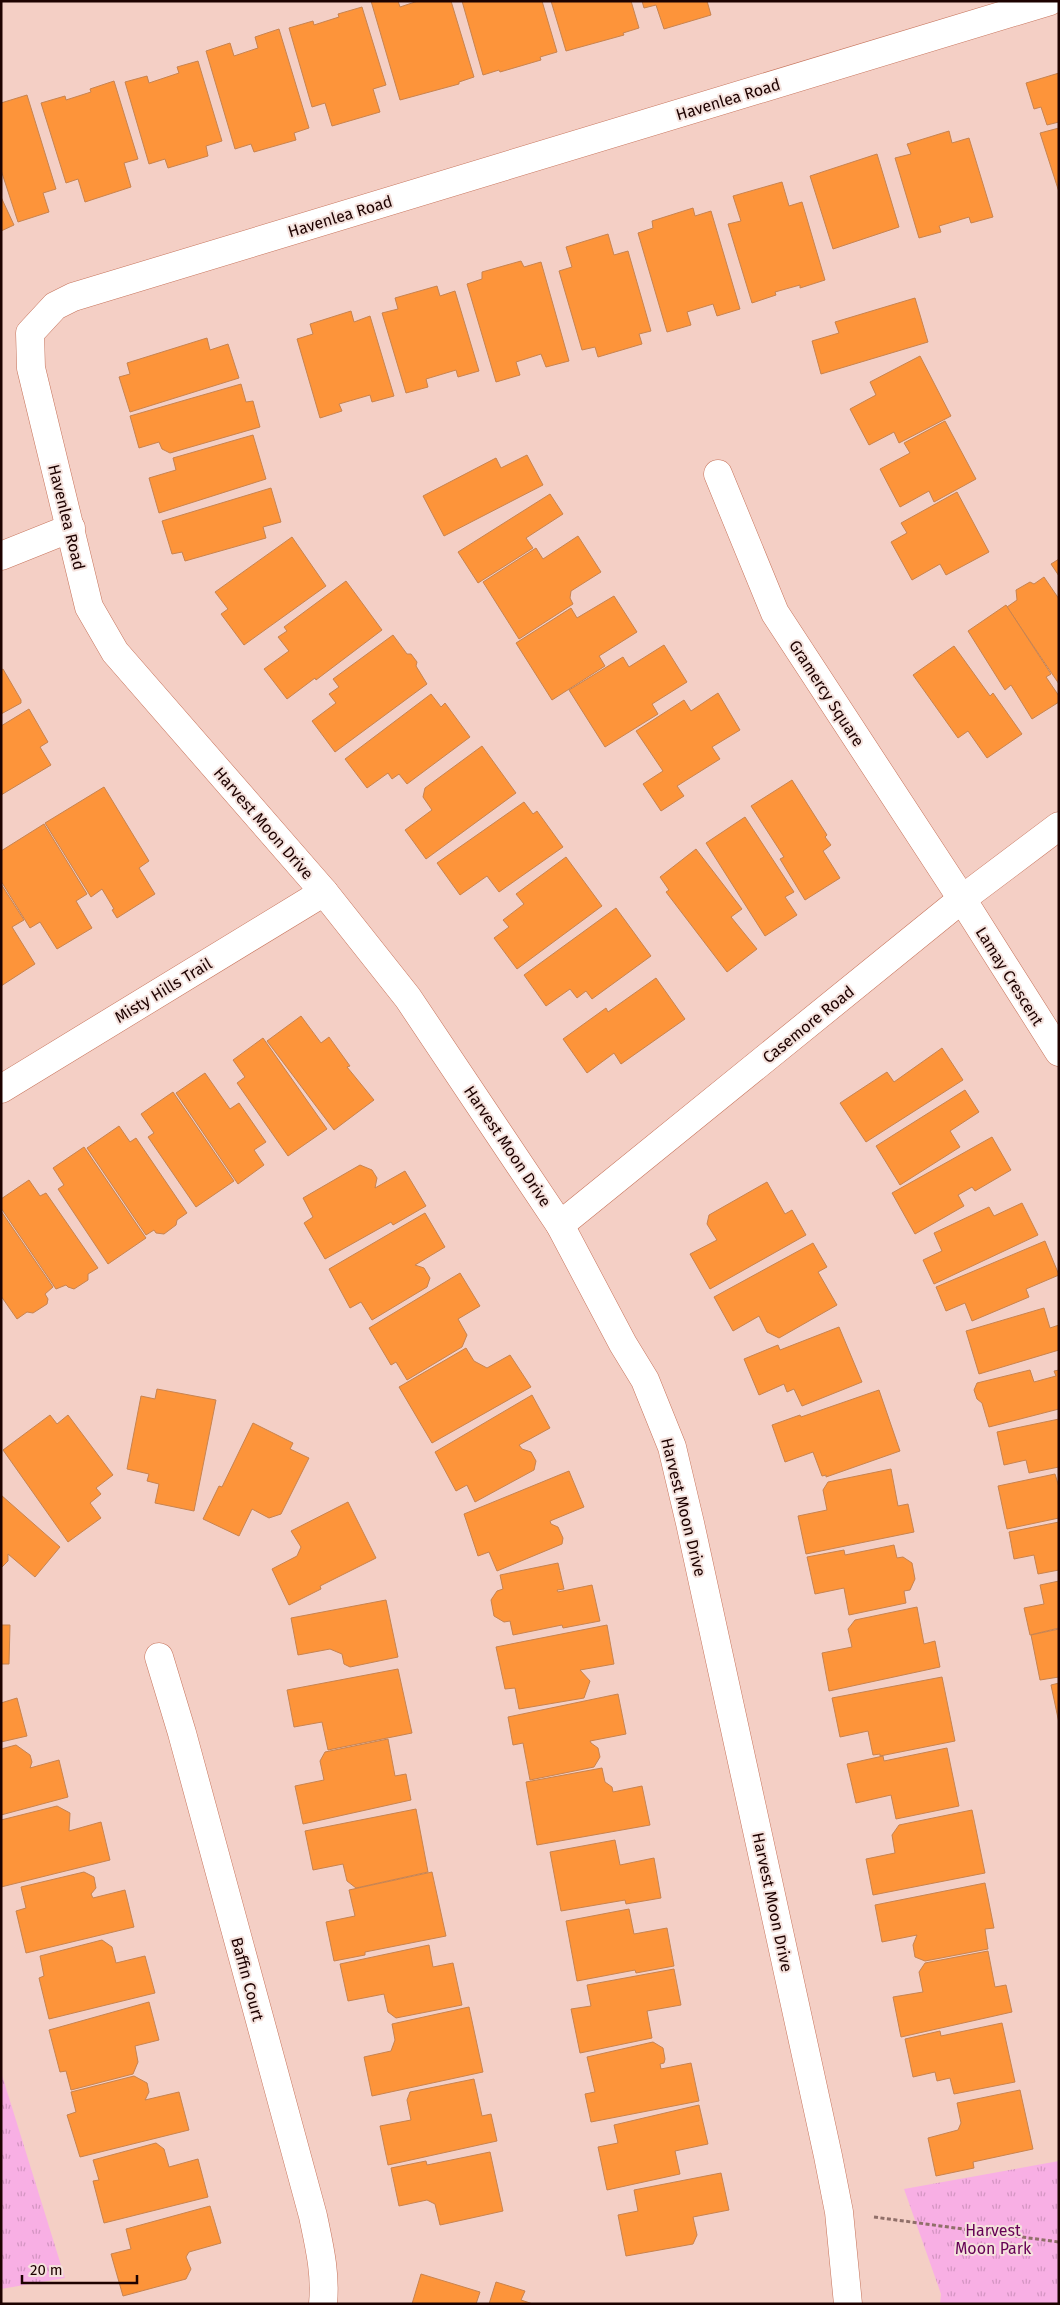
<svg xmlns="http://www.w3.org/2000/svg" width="1060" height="2305" viewBox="0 0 1060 2305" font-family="'Fira Sans',sans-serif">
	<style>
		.park { fill: url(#park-tufts) }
		.building { fill: #fd943a; stroke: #c8834f }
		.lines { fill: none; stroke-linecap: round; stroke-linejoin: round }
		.minor-casing { stroke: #c6745c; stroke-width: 29 }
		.path { stroke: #906f69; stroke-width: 3; stroke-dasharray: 4 2.5; stroke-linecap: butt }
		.minor { stroke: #fff; stroke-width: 28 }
		.labels { text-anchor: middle; stroke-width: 4; stroke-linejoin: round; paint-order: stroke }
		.street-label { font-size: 16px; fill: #1d0200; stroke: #f4e1dc }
		.park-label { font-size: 16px; fill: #650055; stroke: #f4e1dc }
	</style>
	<defs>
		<pattern id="park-tufts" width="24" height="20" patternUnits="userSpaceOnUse" patternTransform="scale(1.25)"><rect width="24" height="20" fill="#f8afe4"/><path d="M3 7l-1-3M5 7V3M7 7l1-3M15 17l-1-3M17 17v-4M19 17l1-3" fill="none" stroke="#d495c2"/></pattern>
	</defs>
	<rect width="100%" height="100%" fill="#f4cfc5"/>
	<g class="park">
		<path d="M1,2072L65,2278L1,2289Z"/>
		<path d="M1059,2161V2304H940L941,2294L904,2189Z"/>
	</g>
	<g class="building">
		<path d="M371,1H398L400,7L418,1H451L474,77L459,82V84L400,100Z"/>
		<path d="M462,1H542L557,52L540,57L541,60L500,72L499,70L483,75Z"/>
		<path d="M551,1H631L639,28L623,33L624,35L566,51Z"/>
		<path d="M642,1H707L711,15L664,29L656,5L644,8Z"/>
		<path d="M362,7L386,85L373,89L380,112L332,126L325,103L312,107L289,28L313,21L314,25L339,17L338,14Z"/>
		<path d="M279,29L309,128L294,133L296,140L254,152L251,144L235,149L206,51L230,43L234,56L258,48L255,37Z"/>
		<path d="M198,61L222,141L206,146L208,156L168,168L165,159L149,164L125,82L147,76L149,83L179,73L177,67Z"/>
		<path d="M1059,73V122L1047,125L1041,107L1034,109L1026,83Z"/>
		<path d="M114,81L138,159L124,163L131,187L85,202L78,179L66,183L41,103L65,96L66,100L91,92L90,89Z"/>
		<path d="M27,95L56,189L43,193L49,212L18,222L1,170V103Z"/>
		<path d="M1059,128V192L1040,133Z"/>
		<path d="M949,131L952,143L969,138L993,217L971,223L969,217L939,226L941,232L919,238L895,158L911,154L907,144Z"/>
		<path d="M877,154L899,227L833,249L810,176Z"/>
		<path d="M782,182L789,206L802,202L825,280L800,288V285L775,292L776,295L752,303L728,224L741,221L733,196Z"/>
		<path d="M1,197L14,225L1,231Z"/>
		<path d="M693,208L695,216L711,211L740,309L717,316L713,304L687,312L691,325L667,332L638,233L653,228L652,221Z"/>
		<path d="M608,234L614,255L628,251L651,331L639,334L642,344L598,357L595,347L582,350L559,271L572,267L566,247Z"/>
		<path d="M521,261L524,267L541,262L569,361L546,367L541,354L516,362L520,375L496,382L467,284L482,279V272Z"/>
		<path d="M437,286L440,296L455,291L479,371L458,377L456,370L426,379L428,387L406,393L382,313L398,309L395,298Z"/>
		<path d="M915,298L928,342L821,374L812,341L839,333L835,322Z"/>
		<path d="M351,311L354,322L370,316L394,396L372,402L370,395L339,404L342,411L320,418L297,339L313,334L310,324Z"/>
		<path d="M207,338L210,350L228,344L239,378L130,412L119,377L130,374L127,363Z"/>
		<path d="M920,356L951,416L899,443L894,432L869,445L850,409L876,395L870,382Z"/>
		<path d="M241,384L246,402L253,401L260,427L170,453L162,449L159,442L139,448L130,416Z"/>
		<path d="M945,421L976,479L934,502L929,491L900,507L880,469L910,453L904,443Z"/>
		<path d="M253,435L266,479L159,513L149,478L176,470L173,458Z"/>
		<path d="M527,455L543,485L444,536L423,496L496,458L501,468Z"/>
		<path d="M271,488L281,522L263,527L266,538L185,561L182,552L172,554L162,521Z"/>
		<path d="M957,492L989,552L946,575L940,564L912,580L891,542L907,533L901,523Z"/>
		<path d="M550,494L563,514L526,538L533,548L478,583L458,552Z"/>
		<path d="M578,536L601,572L571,591L570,598L573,604L519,639L483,582L536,548L543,559Z"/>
		<path d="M292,537L326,586L244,645L221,614L228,609L215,592Z"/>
		<path d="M1059,559V576L1051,564Z"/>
		<path d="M1044,577L1059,599V684L1007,607L1017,600L1016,590L1030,582L1034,584Z"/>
		<path d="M346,581L382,630L316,680L315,678L287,699L264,669L289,651L278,637L287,631L284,627Z"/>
		<path d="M614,596L637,632L599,656L605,666L552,700L516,643L571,608L577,618Z"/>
		<path d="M1006,605L1051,674L1046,677L1059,696V702L1032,719L1011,685L1005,690L968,631Z"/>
		<path d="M393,635L407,654H411L417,662L416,666L427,684L335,752L312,721L336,703L329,694L339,687L333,679Z"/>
		<path d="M664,645L687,682L652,704L658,714L605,747L569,690L623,657L629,667Z"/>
		<path d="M954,646L990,696L993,693L1022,734L987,758L968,731L958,738L913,675Z"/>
		<path d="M3,669L21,700V703L1,714V670Z"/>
		<path d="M718,693L740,730L712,747L720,759L677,786L684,796L661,811L643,784L663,771L636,731L684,700L691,711Z"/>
		<path d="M431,694L441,707L445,703L470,737L407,784L399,774L392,779L388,773L367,788L345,759Z"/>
		<path d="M29,709L48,742L40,747L51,765L1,795V726Z"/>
		<path d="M482,746L516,793L426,859L405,830L432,810L423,797L425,788Z"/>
		<path d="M792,780L827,835L825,837L831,845L823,851L840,878L805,900L780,859L784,857L751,806Z"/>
		<path d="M104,787L149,861L139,868L155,894L117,918L112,910L114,909L102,889L91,897L45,823Z"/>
		<path d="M524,802L533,814L537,811L563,847L499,892L487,876L460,895L437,863Z"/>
		<path d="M745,817L794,892L785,897L797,915L765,936L706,843Z"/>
		<path d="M44,824L87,894L76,901L92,928L57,949L40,922L30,928L1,881V851Z"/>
		<path d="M696,849L742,909L731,917L757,949L727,972L666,892L669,890L660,877Z"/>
		<path d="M566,857L602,906L517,969L494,938L509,927L503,920L524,904L516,894Z"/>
		<path d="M1,884L24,920L12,927L35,964L1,986Z"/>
		<path d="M616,908L651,956L592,999L586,991L577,998L570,989L546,1006L524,975Z"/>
		<path d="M656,978L685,1019L621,1064L614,1053L587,1073L563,1039L606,1008L608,1012Z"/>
		<path d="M301,1016L321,1043L329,1037L350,1066L347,1067L374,1100L334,1130L267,1041Z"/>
		<path d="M263,1038L327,1129L288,1156L237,1083L245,1077L233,1060Z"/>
		<path d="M942,1048L963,1080L866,1142L840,1103L887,1072L894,1082Z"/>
		<path d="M205,1073L230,1109L239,1103L266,1142L254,1150L264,1165L238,1184L176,1093Z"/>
		<path d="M965,1090L979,1112L950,1131L960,1147L900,1185L876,1146Z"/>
		<path d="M173,1092L234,1181L196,1207L148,1137L154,1133L141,1114Z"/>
		<path d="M119,1126L130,1142L136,1138L187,1213L177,1220L176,1225L164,1234L156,1233L154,1230L146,1235L87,1148Z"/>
		<path d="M992,1137L1011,1170L975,1191L972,1187L958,1195L964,1206L915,1234L892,1193Z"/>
		<path d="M84,1147L146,1238L108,1264L58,1189L64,1185L53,1168Z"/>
		<path d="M360,1165L372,1170L377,1178L375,1188L405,1171L426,1206L393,1225L391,1222L325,1259L304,1223L313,1217L303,1198Z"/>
		<path d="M29,1180L40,1196L46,1193L98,1268L88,1274V1280L74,1289L68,1287L66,1285L56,1289L1,1208V1199Z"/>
		<path d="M767,1182L785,1214L792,1210L806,1235L710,1289L690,1254L717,1240L707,1224L709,1215Z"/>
		<path d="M1022,1203L1038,1235L934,1284L923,1260L942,1251L934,1233L989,1207L994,1216Z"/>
		<path d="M1,1211L53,1287L45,1294L48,1299L47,1304L33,1313L27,1312L17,1319L1,1296Z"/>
		<path d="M425,1213L445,1247L415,1265L424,1268L430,1278L427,1287L372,1320L361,1302L350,1308L329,1269Z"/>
		<path d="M1045,1241L1059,1275L1026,1289L1029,1297L972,1321L965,1303L946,1311L936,1287Z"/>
		<path d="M813,1243L827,1267L818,1272L837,1305L779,1338L767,1332L759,1316L733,1331L714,1297Z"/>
		<path d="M460,1273L480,1306L458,1319L467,1335L462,1347L407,1380L396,1362L391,1365L369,1328Z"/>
		<path d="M1044,1308L1050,1328L1059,1325V1350L979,1374L966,1331Z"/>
		<path d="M839,1327L862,1382L802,1406L794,1389L787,1392L784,1384L759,1395L744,1359L778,1345L780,1350Z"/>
		<path d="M466,1348L474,1361L487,1368L510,1355L531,1387L432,1443L399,1387Z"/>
		<path d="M1030,1370L1034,1382L1056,1376L1054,1371L1059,1370V1409L989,1427L982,1403L977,1399L974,1390L977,1383Z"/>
		<path d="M157,1389L216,1400L194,1511L155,1503L159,1484L147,1481L149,1474L127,1469L141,1396L155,1399Z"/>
		<path d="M879,1390L900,1451L826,1477V1475L822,1476L813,1452L785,1462L772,1425L800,1415L801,1417Z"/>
		<path d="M532,1395L550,1428L519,1445L522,1449L531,1452L536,1461L534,1470L475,1502L467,1485L456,1491L435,1452Z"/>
		<path d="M50,1415L57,1424L68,1415L113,1475L96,1488L101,1494L90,1503L101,1518L68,1542L3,1450Z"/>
		<path d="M1059,1419V1467L1029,1473L1026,1460L1004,1465L997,1432Z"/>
		<path d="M253,1423L293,1443L290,1449L309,1458L281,1514L269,1518L252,1509L239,1536L203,1519L219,1486L222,1487Z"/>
		<path d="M891,1469L898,1506L908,1504L914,1532L806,1554L798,1516L827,1510L823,1490L828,1482Z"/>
		<path d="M569,1471L584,1507L550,1521L551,1524L558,1527L563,1538L562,1544L497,1571L489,1552L478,1556L464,1514Z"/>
		<path d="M1055,1474L1059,1487V1518L1007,1529L998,1486Z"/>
		<path d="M1,1495L60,1547L35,1577L8,1554V1561L1,1568Z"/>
		<path d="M348,1502L376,1558L320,1586L321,1589L289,1605L272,1569L297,1556L301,1547L291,1531Z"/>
		<path d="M1059,1522V1570L1038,1574L1034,1555L1014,1559L1009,1532Z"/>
		<path d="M894,1545L897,1558L903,1557L912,1563L915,1579L910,1590L904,1591L906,1603L849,1615L844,1588L815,1594L807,1557L844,1550L845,1555Z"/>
		<path d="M558,1563L564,1589L557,1590L558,1592L592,1585L600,1621L563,1628L562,1625L513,1635L510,1621L504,1622L494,1616L491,1600L497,1591L503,1589L500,1575Z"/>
		<path d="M1059,1581V1628L1030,1635L1024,1608L1044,1604L1040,1585Z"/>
		<path d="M386,1600L398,1657L350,1667L344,1664L342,1654L330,1649L298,1655L291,1618Z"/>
		<path d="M917,1607L924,1644L935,1641L940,1667L829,1691L822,1653L852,1647L848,1629L855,1620Z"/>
		<path d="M1,1625H10L9,1664H1Z"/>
		<path d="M607,1625L614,1664L580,1670L590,1681L584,1698L519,1709L515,1688L505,1689L496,1647Z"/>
		<path d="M1059,1629V1677L1040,1680L1031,1635Z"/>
		<path d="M398,1669L412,1733L328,1750L322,1722L294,1727L287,1690Z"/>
		<path d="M942,1677L955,1741L880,1756V1754L873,1755L868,1731L840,1737L832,1698Z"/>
		<path d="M1059,1683V1723L1051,1685Z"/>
		<path d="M618,1694L626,1734L590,1741L591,1743L598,1748L600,1757L594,1767L530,1780L523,1743L513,1745L508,1717Z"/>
		<path d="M17,1698L27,1736L1,1742V1703Z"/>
		<path d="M388,1739L395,1776L406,1774L411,1800L303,1824L295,1786L324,1780L320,1761L325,1752Z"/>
		<path d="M16,1745L30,1755L32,1762L30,1768L59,1760L68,1797L1,1815V1749Z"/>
		<path d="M947,1748L959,1806L896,1819L891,1795L856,1803L847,1764L883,1756L884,1761Z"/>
		<path d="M602,1768L605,1782L612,1787L613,1792L642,1786L650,1825L537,1845L526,1782Z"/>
		<path d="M57,1806L70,1813L69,1831L101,1822L110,1860L1,1887V1820Z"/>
		<path d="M416,1809L428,1872L356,1888L347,1881L343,1864L313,1870L305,1831Z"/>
		<path d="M972,1810L985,1873L873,1895L866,1859L895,1853L892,1835L899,1825Z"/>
		<path d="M615,1840L620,1865L654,1858L661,1898L626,1904L625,1900L561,1911L550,1852Z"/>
		<path d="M84,1872L94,1877L96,1888L91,1894L93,1898L125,1890L134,1927L26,1953L16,1911L26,1908L21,1887Z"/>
		<path d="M432,1872L446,1936L365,1952V1955L334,1961L326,1922L355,1916L349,1890Z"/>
		<path d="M985,1883L994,1928L985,1929L988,1949L925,1961L915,1957L913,1945L917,1935L882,1942L875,1905Z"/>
		<path d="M629,1909L634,1934L667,1928L674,1966L636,1973L635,1970L577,1981L566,1921Z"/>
		<path d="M102,1940L112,1947L116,1963L145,1956L155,1993L49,2019L39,1978L44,1976L40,1956Z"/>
		<path d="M429,1945L433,1967L453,1963L462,2005L396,2018L388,2012L384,1994L348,2001L340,1964Z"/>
		<path d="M988,1951L995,1987L1006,1985L1012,2012L901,2037L893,1997L923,1992L919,1972L925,1963Z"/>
		<path d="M674,1969L681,2005L647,2011L652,2038L580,2053L571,2009L591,2006L587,1985Z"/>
		<path d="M149,2002L159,2040L135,2046L138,2062L133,2074L71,2090L66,2071L60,2072L49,2030Z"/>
		<path d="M469,2007L483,2072L372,2096L364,2057L391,2051L395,2040L392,2024Z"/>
		<path d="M1002,2023L1015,2082L954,2094L950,2078L937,2081L935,2072L913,2077L905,2039L940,2031L941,2036Z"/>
		<path d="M653,2042L663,2048L665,2059L664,2063L660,2064L661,2069L691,2063L699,2101L591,2122L585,2094L595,2092L587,2057Z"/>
		<path d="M134,2076L147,2083L149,2092L145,2100L179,2092L189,2130L80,2157L67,2115L76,2112L71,2092Z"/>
		<path d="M474,2079L482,2116L491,2114L497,2141L388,2165L380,2126L411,2120L407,2100L410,2092Z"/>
		<path d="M1020,2090L1033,2149L973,2162L974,2168L936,2176L928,2138L958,2130L961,2123L957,2103Z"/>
		<path d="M699,2105L708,2144L675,2151L680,2174L607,2190L598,2147L618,2143L614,2125Z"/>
		<path d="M156,2143L164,2149L169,2167L198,2159L208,2197L104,2223L93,2181L99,2180L93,2160Z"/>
		<path d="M490,2152L503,2211L440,2225L435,2204L427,2200L399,2206L391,2168L426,2161L427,2165Z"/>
		<path d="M721,2173L729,2210L693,2217L697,2235L693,2244L626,2256L618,2215L638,2211L634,2190Z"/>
		<path d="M210,2206L221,2243L189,2252L186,2257L191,2269L186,2279L123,2296L111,2254L131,2249L126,2229Z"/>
		<path d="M421,2274L480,2292L476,2304H412Z"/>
		<path d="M496,2282L525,2291L521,2300L533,2304H489Z"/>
	</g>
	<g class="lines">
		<defs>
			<g id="minor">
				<path d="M718,474L775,613L962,899L1059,1052"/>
				<path d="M1,556L71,528"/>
				<path d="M1,1089L324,892"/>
				<path d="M560,1225L962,899L1059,826"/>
				<path d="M159,1657L182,1733L313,2216C319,2245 326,2273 323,2304"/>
				<path d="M848,2304L839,2212L828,2156L690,1523L672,1447L645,1380L623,1344L560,1225L408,998L324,892L115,652L89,607L31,368L30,333L55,306L73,297L1050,1"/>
			</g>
		</defs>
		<use href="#minor" class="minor-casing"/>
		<path class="path" d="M874,2217L1059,2242"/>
		<use href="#minor" class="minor"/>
	</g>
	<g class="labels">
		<g class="street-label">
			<text transform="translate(728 99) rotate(-17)" y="6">Havenlea Road</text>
			<text transform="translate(340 216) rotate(-17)" y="6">Havenlea Road</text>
			<text transform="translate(67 517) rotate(76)" y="6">Havenlea Road</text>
			<text transform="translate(827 693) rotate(57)" y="6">Gramercy Square</text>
			<text transform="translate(264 823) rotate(49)" y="6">Harvest Moon Drive</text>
			<text transform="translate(1010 976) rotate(58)" y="6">Lamay Crescent</text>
			<text transform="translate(163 990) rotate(-31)" y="6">Misty Hills Trail</text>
			<text transform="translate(808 1024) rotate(-39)" y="6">Casemore Road</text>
			<text transform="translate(508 1146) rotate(56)" y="6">Harvest Moon Drive</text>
			<text transform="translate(684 1507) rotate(76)" y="6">Harvest Moon Drive</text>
			<text transform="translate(773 1902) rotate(78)" y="6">Harvest Moon Drive</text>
			<text transform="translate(248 1979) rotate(75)" y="6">Baffin Court</text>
		</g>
		<g class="park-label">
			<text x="993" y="2236">Harvest<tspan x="993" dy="18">Moon Park</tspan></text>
		</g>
	</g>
	<rect width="1060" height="2305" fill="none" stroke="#1d0200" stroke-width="5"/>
	<path d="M22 2275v8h115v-8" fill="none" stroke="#1d0200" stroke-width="2.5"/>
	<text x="30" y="2275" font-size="15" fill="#1d0200" stroke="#f4e1dc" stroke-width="4" paint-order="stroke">20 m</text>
</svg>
